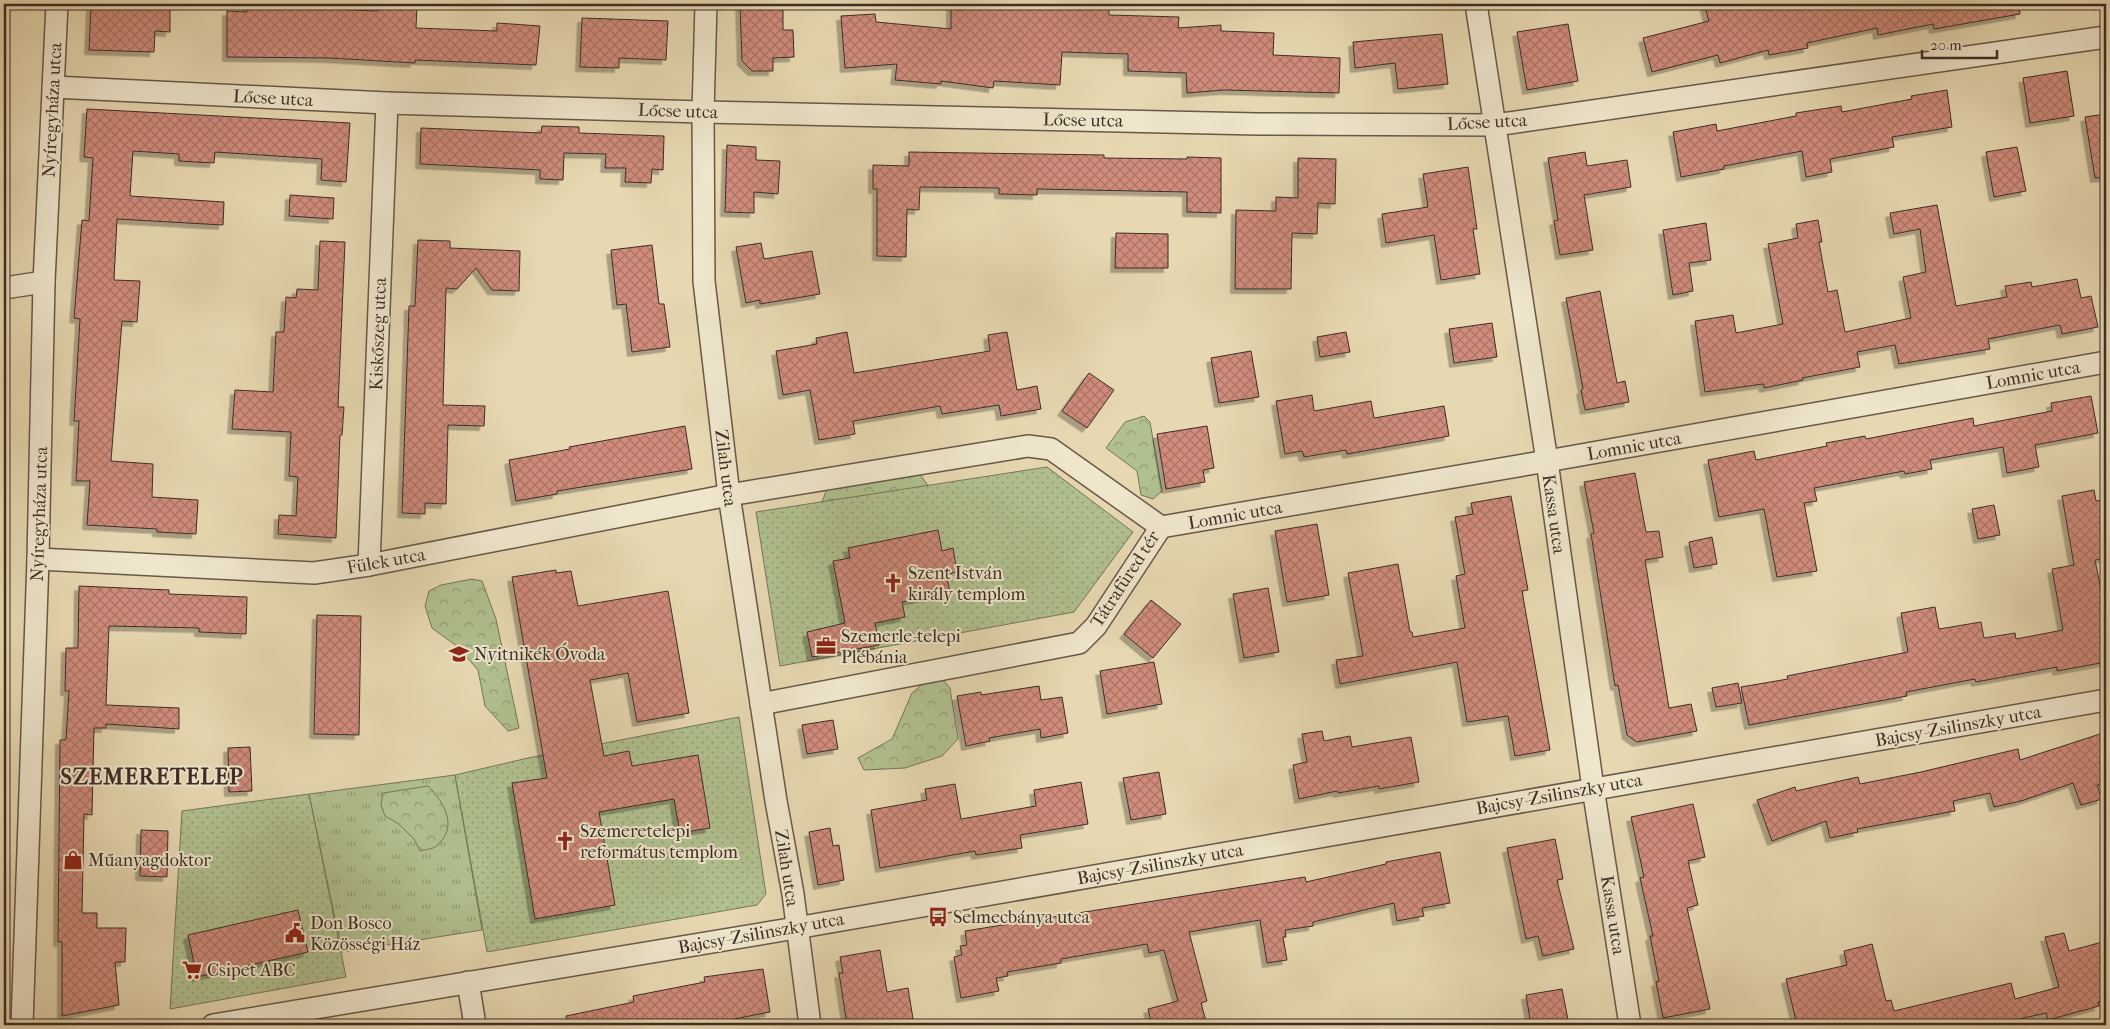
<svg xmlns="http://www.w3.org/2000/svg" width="2110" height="1029" viewBox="0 0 2110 1029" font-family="'IM FELL French Canon',serif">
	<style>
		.grass { fill: url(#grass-tufts); stroke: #76765b }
		.forest { fill: url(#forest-crowns); stroke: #76765b }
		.garden { fill: url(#garden-dots); stroke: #76765b }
		.building { fill: url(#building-cross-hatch); stroke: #3c2d27; filter: url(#shadow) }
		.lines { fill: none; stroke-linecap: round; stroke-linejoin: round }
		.minor-casing { stroke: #67584a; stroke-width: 24 }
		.minor { stroke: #efe6cc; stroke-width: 21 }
		.labels { text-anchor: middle; stroke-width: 4; stroke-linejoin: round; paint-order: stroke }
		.street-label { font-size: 18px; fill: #3c2d27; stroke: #efe6cc }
		.poi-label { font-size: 18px; fill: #3c2d27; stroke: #efe6cc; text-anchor: start }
		.district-label { font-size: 22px; font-weight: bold; letter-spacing: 1px; fill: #3c2d27; stroke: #efe6cc }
	</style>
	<defs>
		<pattern id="grass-tufts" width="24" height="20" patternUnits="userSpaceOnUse" patternTransform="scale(1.25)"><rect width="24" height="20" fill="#b1c08f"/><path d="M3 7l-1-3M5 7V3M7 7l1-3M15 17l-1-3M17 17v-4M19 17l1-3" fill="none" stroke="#919c75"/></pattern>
		<pattern id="forest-crowns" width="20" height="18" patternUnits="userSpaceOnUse" patternTransform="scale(1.25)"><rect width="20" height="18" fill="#b1c08f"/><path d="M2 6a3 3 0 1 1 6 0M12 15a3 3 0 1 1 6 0" fill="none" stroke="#919c75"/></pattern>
		<pattern id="garden-dots" width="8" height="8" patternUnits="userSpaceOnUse" patternTransform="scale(1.25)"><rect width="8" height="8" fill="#b1c08f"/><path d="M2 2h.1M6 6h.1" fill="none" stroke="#919c75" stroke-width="1.8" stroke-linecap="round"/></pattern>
		<pattern id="building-cross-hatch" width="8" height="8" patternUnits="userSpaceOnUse" patternTransform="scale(1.25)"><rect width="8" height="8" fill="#d18c7c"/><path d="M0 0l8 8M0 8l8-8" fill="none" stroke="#ab7366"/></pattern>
		<filter id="shadow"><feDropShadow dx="-4.5" dy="4.5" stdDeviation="0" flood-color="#0004"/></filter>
	</defs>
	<rect width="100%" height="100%" fill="#e7d8b1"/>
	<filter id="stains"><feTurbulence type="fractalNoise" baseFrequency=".004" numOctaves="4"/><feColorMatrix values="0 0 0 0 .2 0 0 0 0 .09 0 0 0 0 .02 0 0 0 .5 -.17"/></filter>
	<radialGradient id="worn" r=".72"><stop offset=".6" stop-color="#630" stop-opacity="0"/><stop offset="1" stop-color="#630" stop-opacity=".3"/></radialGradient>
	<path class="grass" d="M455,775L482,930L342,952L309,794Z"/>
	<g class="forest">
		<path d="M1144,416L1150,422L1162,491L1153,499L1141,495L1137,471L1106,448L1125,422Z"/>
		<path d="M916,469L932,491L816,519L829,483Z"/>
		<path d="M472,579L482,581L496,619L519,728L508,731L485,706L478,670L458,647L432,628L425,606L429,591L441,585Z"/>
		<path d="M927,680H943L950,688L958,739L942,756L905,768L864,770L858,758L892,739L912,693Z"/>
		<path d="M428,786C444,802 460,828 435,847C432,849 424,850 420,851L414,839L399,824L385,816L381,805L383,793Z"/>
	</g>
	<g class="garden">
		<path d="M1047,467L1133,532L1074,612L780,666L756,512Z"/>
		<path d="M739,717L766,894L757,905L487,952L455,775L528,758Z"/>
		<path d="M309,794L346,977L170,1009L182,811Z"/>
	</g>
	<g class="building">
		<path d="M247,4H300V8L377,11V4H417L416,28L497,31V23L540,26L536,65L415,60V63L329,58L227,57V11L247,12Z"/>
		<path d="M740,4H783V30H793L794,57L773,58V71H752L742,61Z"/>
		<path d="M951,4H1109V15L1179,17L1178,28L1221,25V31L1274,33L1273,55L1340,58L1339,93L1224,90L1187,93L1186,73L1128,71V54L1062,52L1060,85L994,81L993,88L941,81V84L895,80L897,64L845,68L841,16L875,14L876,22L951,29Z"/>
		<path d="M1704,4H2019L2020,14L1934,29L1933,24L1878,35L1877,28L1807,43L1808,48L1769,55L1768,50L1720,63L1718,55L1652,72L1643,38L1709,21Z"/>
		<path d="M91,6L170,8V32L155,31L154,52L89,50Z"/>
		<path d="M582,18L668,21L666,60L619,58V68L580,67Z"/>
		<path d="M1568,24L1578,81L1527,90L1517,32Z"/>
		<path d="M1442,34L1448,84L1398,89L1395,63L1355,68L1353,42Z"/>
		<path d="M2067,71L2074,116L2030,123L2023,78Z"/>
		<path d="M1947,90L1952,127L1892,137L1894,147L1830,159L1832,172L1806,177L1802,151L1724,166V169L1681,177L1673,132L1716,124L1717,131L1796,116V113L1841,106L1842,112L1912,99L1911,96Z"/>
		<path d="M87,109L350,123L346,182L321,180L322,159L215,152L214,163L179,161V154L133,151L130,196L224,202L223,225L117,219L114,280L140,281L137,322L122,321L111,461L153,464L152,497L198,500L196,534L157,532V529L87,525L90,481H76L79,421H74L80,319L74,318L82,220L89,221L93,158L84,157Z"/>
		<path d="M2106,114V177L2095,178L2085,117Z"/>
		<path d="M542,126L579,127V133L664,136L663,170L652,169L651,183L625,182L626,168H605L606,154L564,153L563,180L540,179V170L420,164L421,128L541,133Z"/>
		<path d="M727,145L756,147V160L780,161L778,194L754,192V213L725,212Z"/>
		<path d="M2017,147L2026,191L1994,197L1986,152Z"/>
		<path d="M909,152L1104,155V158L1187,159V157L1221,158V213L1187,212V192L1037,189V195L999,194V188L920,187L919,210L907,209L906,257L877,256V189H873V165L909,166Z"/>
		<path d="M1585,152L1587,166L1627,160L1631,187L1584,195L1593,250L1560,255L1554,221L1558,220L1548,158Z"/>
		<path d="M1298,158L1336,159L1335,204L1318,203L1317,234L1292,233L1291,289H1235L1236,210L1276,211V197L1298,198Z"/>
		<path d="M1468,167L1477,229H1473L1480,274L1441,280L1434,235L1386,243L1382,214L1428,207L1423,174Z"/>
		<path d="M290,195L334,198L333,219L289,216Z"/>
		<path d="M1937,205L1956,306L2007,297L2005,286L2031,282L2032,287L2077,279L2081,298L2091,296L2098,327L2062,334L2060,325L1988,339L1990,349L1899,364L1895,345L1857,352L1860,367L1802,378L1803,380L1764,388L1763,384L1705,392L1695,321L1733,315L1736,333L1783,324L1768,244L1798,238L1796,224L1818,220L1822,242H1819L1828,292L1837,290L1845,332L1911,318L1903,277L1926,272L1920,229L1894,234L1890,213Z"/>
		<path d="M1706,223L1711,260L1689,263L1693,291L1673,295L1663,230Z"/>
		<path d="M1116,233L1168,234V268H1115Z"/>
		<path d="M418,240L450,241V248L520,251L519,291L492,290L476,268L457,289L446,288L443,405L485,406L484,426L448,425L446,504L425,503V514L402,513L409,306H415Z"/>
		<path d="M320,241L345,242L338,407H344L342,435H340L336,538L278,534L279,515L296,516L298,477L289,476L291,432L232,429L235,390L273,392L276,332H284L286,297L296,298L297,289L318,290Z"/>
		<path d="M761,243L764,259L812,251L820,294L760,304V300L746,303L736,247Z"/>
		<path d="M652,245L659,304H664L670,347L632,352L626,304L617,305L611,250Z"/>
		<path d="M1600,291L1617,383L1625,381L1629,402L1585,410L1581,390L1583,389L1566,298Z"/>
		<path d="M1492,323L1497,357L1454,363L1449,329Z"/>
		<path d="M847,332L854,373L990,351L988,335L1007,332L1017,390L1037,386L1041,409L1001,416L999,405L942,414L940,406L853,421L855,434L819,440L810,390L783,395L776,351L817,344L816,338Z"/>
		<path d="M1346,332L1350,352L1320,357L1317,337Z"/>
		<path d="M1251,351L1259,397L1219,403L1211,358Z"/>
		<path d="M1089,373L1114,390L1087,428L1062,411Z"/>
		<path d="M1312,395L1314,411L1371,401L1374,418L1444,406L1449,436L1347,454L1346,450L1304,457L1302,451L1285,454L1276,401Z"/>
		<path d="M2091,396L2098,433L2035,445L2039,467L2007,473L2003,447L1930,460L1932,469L1905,474L1904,471L1814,488L1817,501L1804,503L1817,571L1777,577L1764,509L1719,517L1708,460L1754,451L1756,460L1827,446L1826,443L1865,436L1866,439L1973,418L1974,426L2052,411L2051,403Z"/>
		<path d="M685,426L692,469L557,491V494L516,501L509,460L570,449L569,447Z"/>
		<path d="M1207,426L1214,468L1203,470L1205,482L1166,489L1157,434Z"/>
		<path d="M1635,473L1646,532L1659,531L1663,557L1645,560L1669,708L1691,704L1697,731L1637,742L1627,735L1618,685L1615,686L1591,534L1594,533L1584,482Z"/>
		<path d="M2094,490L2096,501L2106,499V558L2095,560L2104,605H2106V662L2057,671V667L1976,682L1975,679L1906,692L1907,696L1749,725L1741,687L1788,679L1787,676L1908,652L1901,613L1935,607L1939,629L1981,622L1984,638L2015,633L2016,639L2063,630L2052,569L2074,565L2062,496Z"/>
		<path d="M1511,496L1528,590L1522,591L1550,750L1515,756L1508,716L1467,722L1457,662L1340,684L1336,660L1363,656L1348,573L1398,564L1410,632H1412L1413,637L1465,628L1456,576L1465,574L1455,517L1473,514L1471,503Z"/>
		<path d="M1994,505L2000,535L1978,539L1972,509Z"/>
		<path d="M1317,524L1329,595L1287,602L1275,531Z"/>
		<path d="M938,530L942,551L953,548L957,572L946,574L950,592L902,602L905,617L875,623L879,645L812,657L807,632L845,623L833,561L850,558L848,548Z"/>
		<path d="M1712,537L1717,564L1694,568L1689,542Z"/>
		<path d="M556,570V573L571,571L578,606L668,591L689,713L637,722L628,673L590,680L604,756L629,751L632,766L698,755L710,828L680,833L674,799L599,812L615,905L535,919L512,783L547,778L512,577Z"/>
		<path d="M79,586L169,590V594L247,597L246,634L199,632V628L109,626L106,705L179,708V729L106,724V728H94L92,815L84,814L82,913H97V928H126L125,962H115L119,1005L62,1016V942H58L60,740H66L69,691H65L66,648H78Z"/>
		<path d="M1268,588L1279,652L1244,658L1233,594Z"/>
		<path d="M1151,600L1181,624L1153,658L1124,634Z"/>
		<path d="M317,615L361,616L359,735L314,734Z"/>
		<path d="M1154,662L1162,704L1107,714L1100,671Z"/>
		<path d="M1738,683L1742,703L1716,707L1712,688Z"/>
		<path d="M1039,686L1041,700L1062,697L1068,733L1041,738L1040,729L989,738L990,741L966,746L957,696L981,692V695Z"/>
		<path d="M833,720L838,749L807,754L802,725Z"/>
		<path d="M1322,731L1324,741L1350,736L1352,747L1411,737L1419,782L1379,789V786L1338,793L1337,791L1299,799L1293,765L1307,762L1302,734Z"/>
		<path d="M2106,732V782L2097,785L2102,799L2081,805L2073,783L2021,801L1994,807L1990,793L1953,801L1955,811L1857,829L1858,832L1830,838L1826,821L1772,841L1757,800L1795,787L1796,791L1858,777L1860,784L1921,772L2018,749L2020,760Z"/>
		<path d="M250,747L252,791L229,792L228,748Z"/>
		<path d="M1159,772L1166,814L1131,820L1123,778Z"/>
		<path d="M1081,782L1088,824L1020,835L1022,848L976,855L975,851L880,868L871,810L927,800L925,789L955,784L961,819L1036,806L1034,790Z"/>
		<path d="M1693,804L1705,857L1688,861L1698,905L1687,908L1710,1009L1663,1018L1656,982L1659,981L1650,936H1653L1640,878L1644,877L1631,817Z"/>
		<path d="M830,828L833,846L839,845L844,880L818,885L809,832Z"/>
		<path d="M141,830L168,831L167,877L140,876Z"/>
		<path d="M1555,839L1563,879L1557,880L1574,949L1543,956L1538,936L1526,939L1507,848Z"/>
		<path d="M1440,852L1450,903L1422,908L1424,916L1397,921L1394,903L1313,922V926L1285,930L1286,937H1283L1287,960L1267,963L1260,920L1189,932L1207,1001L1201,1003L1206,1021L1189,1025H1152L1148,1009L1178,1001L1164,950L1149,953L1147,944L1061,959V963L1007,972L1008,976L996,978L999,991L961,998L954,957L962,955L960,946L967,945L965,931L1305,877L1306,882L1386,864V862Z"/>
		<path d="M298,910L308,952L197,977L188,935Z"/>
		<path d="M2064,933L2069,951L2106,941V1000L2098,1002L2099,1006L2048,1020L2046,1013L1993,1025H1797L1786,979L1847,965L1844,951L1872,944L1886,1001L1891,1000L1894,1011L2011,983L2015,999L2059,987L2045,937Z"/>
		<path d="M880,950L887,992L908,988L914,1025H847L839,973H843L840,957Z"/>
		<path d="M763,969L770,1012L734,1019L735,1025H567L566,1016L634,1002L633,996L705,982L704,977Z"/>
		<path d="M1562,989L1569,1025H1531L1526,995Z"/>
	</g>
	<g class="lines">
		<defs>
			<g id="minor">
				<path d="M706,4L703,112L704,281L729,495L776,801L793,894L810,1025"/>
				<path d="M1476,4L1547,461L1593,788L1630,1025"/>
				<path d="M53,87L387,103L703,112L1257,124L1495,125L2106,37"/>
				<path d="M4,288L44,282"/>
				<path d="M1161,527L1547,461L2106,362"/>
				<path d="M38,559L314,573L369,565L729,495L1028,446L1051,449L1161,527"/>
				<path d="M369,565L387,103"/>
				<path d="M761,704L1079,643L1096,626L1161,527"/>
				<path d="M468,982L475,1025"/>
				<path d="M22,1025L38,559L44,282L57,4"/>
				<path d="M213,1025L796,928L2106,700"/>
			</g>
		</defs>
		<use href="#minor" class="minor-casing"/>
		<use href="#minor" class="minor"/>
	</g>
	<defs>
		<symbol id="church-bare" viewBox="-9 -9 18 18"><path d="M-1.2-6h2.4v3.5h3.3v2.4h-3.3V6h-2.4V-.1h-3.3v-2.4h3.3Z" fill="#8f2418" stroke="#efe6cc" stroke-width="2.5" paint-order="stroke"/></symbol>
		<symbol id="office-bare" viewBox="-9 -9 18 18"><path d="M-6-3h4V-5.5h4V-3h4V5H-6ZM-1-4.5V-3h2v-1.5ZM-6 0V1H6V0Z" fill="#8f2418" stroke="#efe6cc" stroke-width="2.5" paint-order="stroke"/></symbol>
		<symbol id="school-bare" viewBox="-9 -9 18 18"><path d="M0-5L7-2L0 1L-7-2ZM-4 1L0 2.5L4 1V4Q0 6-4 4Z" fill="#8f2418" stroke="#efe6cc" stroke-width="2.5" paint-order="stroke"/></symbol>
		<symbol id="shop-bare" viewBox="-9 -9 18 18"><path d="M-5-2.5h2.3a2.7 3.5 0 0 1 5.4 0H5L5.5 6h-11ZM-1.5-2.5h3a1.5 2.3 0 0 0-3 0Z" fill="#8f2418" stroke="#efe6cc" stroke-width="2.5" paint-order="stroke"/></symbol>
		<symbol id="bus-bare" viewBox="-9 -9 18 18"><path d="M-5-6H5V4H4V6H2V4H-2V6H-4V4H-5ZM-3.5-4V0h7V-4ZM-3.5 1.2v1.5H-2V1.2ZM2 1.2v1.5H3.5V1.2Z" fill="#8f2418" stroke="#efe6cc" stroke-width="2.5" paint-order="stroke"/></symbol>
		<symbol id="civic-bare" viewBox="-9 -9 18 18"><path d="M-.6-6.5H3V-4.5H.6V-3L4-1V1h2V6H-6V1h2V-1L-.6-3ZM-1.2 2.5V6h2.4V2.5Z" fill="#8f2418" stroke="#efe6cc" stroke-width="2.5" paint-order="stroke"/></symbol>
		<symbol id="supermarket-bare" viewBox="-9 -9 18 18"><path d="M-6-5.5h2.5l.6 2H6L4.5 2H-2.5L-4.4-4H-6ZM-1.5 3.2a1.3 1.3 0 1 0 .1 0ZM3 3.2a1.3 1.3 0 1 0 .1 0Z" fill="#8f2418" stroke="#efe6cc" stroke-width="2.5" paint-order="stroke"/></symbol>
	</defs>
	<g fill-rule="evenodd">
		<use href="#church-bare" x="879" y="569" width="28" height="28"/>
		<use href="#office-bare" x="812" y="632" width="28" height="28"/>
		<use href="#school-bare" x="445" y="640" width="28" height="28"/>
		<use href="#church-bare" x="551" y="827" width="28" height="28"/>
		<use href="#shop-bare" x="59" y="846" width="28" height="28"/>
		<use href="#bus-bare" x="924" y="903" width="28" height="28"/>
		<use href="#civic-bare" x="281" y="919" width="28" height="28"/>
		<use href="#supermarket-bare" x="178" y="956" width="28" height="28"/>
	</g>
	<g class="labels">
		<g class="street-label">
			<text transform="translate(273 98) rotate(3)" y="6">Lőcse utca</text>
			<text transform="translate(52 110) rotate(-87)" y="6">Nyíregyháza utca</text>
			<text transform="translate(678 111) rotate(2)" y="6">Lőcse utca</text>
			<text transform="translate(1083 120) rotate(1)" y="6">Lőcse utca</text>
			<text transform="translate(1487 122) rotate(-3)" y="6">Lőcse utca</text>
			<text transform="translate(378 334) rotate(-88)" y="6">Kiskőszeg utca</text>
			<text transform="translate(2033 375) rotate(-10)" y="6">Lomnic utca</text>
			<text transform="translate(1634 446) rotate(-10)" y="6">Lomnic utca</text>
			<text transform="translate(726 468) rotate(83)" y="6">Zilah utca</text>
			<text transform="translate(39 514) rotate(-88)" y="6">Nyíregyháza utca</text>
			<text transform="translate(1554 514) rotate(82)" y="6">Kassa utca</text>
			<text transform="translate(1235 515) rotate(-10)" y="6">Lomnic utca</text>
			<text transform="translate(386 561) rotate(-10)" y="6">Fülek utca</text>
			<text transform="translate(1125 579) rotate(-57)" y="6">Tátrafüred tér</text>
			<text transform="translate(1958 726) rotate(-10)" y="6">Bajcsy-Zsilinszky utca</text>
			<text transform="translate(1559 794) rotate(-10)" y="6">Bajcsy-Zsilinszky utca</text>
			<text transform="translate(1160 864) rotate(-10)" y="6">Bajcsy-Zsilinszky utca</text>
			<text transform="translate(787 868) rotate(81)" y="6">Zilah utca</text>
			<text transform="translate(1613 915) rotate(81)" y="6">Kassa utca</text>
			<text transform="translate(761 933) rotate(-10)" y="6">Bajcsy-Zsilinszky utca</text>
		</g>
		<g class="poi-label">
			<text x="908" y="579">Szent István<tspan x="908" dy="21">király templom</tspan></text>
			<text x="841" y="642">Szemerle-telepi<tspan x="841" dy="21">Plébánia</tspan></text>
			<text x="474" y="660">Nyitnikék Óvoda</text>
			<text x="580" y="837">Szemeretelepi<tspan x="580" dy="21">református templom</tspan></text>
			<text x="88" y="866">Műanyagdoktor</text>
			<text x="953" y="923">Selmecbánya utca</text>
			<text x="310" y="929">Don Bosco<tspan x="310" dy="21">Közösségi Ház</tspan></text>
			<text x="207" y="976">Csipet ABC</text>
		</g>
		<g class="district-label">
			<text x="152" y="784">SZEMERETELEP</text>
		</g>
	</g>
	<rect width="2110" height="1029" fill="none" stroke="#e7d8b1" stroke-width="20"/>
	<rect x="5" y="5" width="2100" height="1019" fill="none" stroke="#3c2d27" stroke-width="2.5"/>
	<rect x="10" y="10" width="2090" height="1009" fill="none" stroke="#3c2d27"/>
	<path d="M1922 50v8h75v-8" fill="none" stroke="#3c2d27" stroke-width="2.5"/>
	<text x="1930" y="50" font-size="15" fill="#3c2d27" stroke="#efe6cc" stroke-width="4" paint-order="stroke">20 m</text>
	<rect width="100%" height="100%" filter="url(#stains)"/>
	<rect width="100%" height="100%" fill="url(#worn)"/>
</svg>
